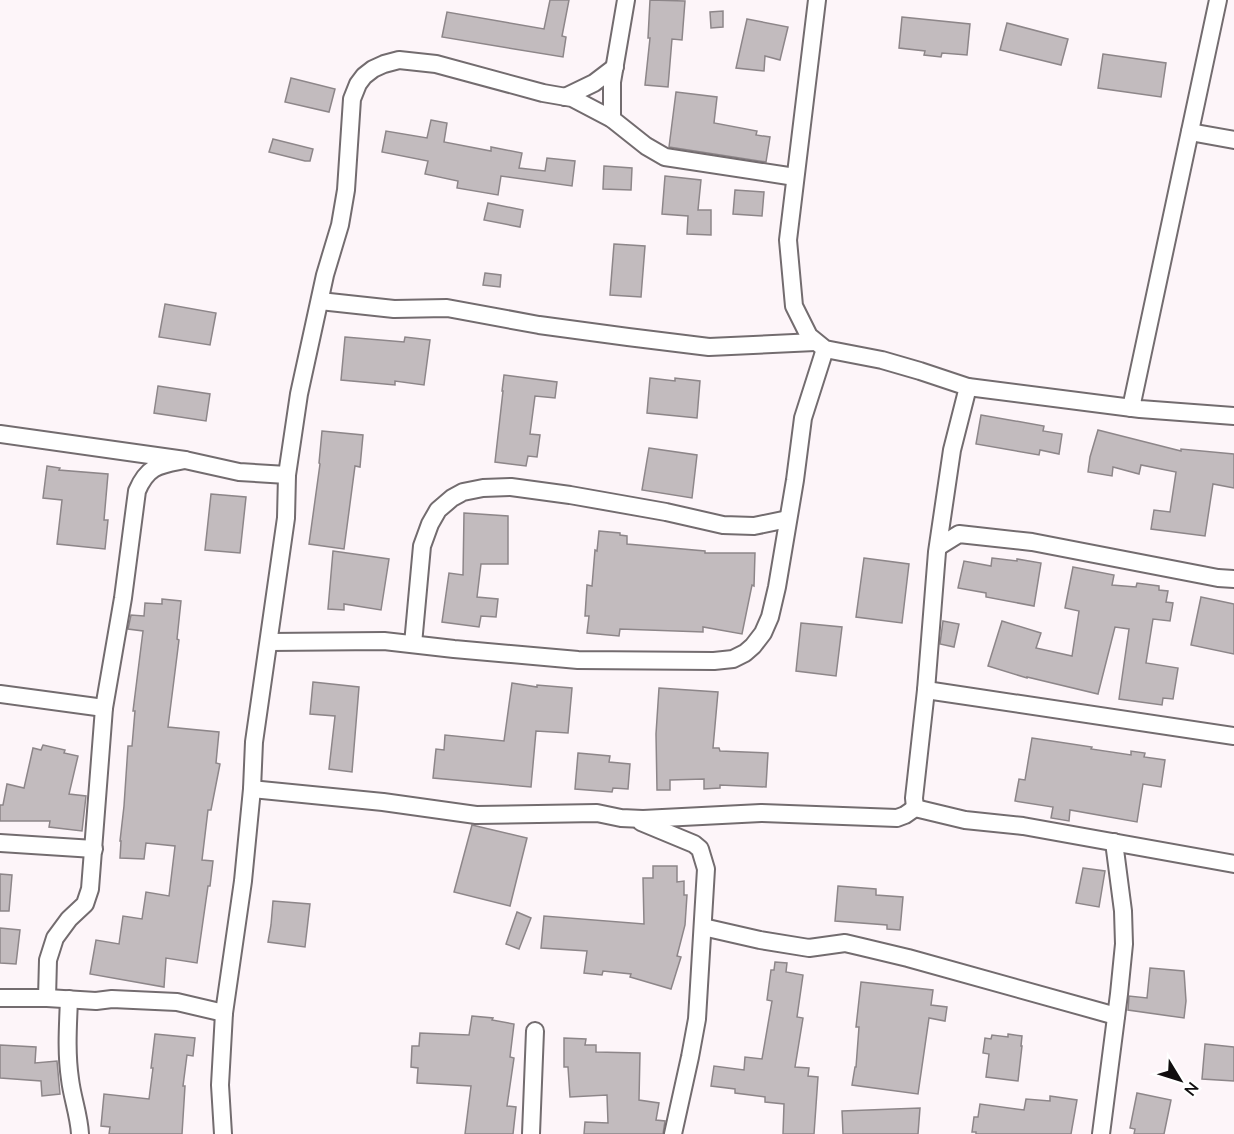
<svg xmlns="http://www.w3.org/2000/svg" width="1234" height="1134" viewBox="0 0 1234 1134" font-family="'Nunito Sans',sans-serif">
	<style>
		.building { fill: #c2bbbe; stroke: #8d8689; stroke-width: 1.5 }
		.lines { fill: none; stroke-linecap: round; stroke-linejoin: round }
		.minor-casing { stroke: #736c6f; stroke-width: 20 }
		.minor { stroke: #fff; stroke-width: 16 }
	</style>
	<rect width="100%" height="100%" fill="#fdf5f9"/>
	<g class="building">
		<path d="M550,0H569L562,36L566,37L563,57L442,37L447,12L544,29Z"/>
		<path d="M650,0L685,1L682,40L672,39L668,87L645,85L650,38H648Z"/>
		<path d="M723,11V27L711,28L710,12Z"/>
		<path d="M902,17L970,24L967,55L942,53L941,57L924,55L925,51L899,48Z"/>
		<path d="M747,19L788,27L780,60L765,56L764,71L736,68Z"/>
		<path d="M1007,23L1068,39L1061,65L1000,50Z"/>
		<path d="M1103,54L1166,63L1161,97L1098,88Z"/>
		<path d="M291,78L335,89L329,112L285,102Z"/>
		<path d="M676,92L717,97L714,123L757,131L756,135L770,137L766,162L669,147Z"/>
		<path d="M431,120L447,123L444,142L491,151V147L522,153L519,168L545,171L547,158L575,161L572,186L501,176L498,195L457,188L458,181L425,174L428,161L382,152L386,131L427,138Z"/>
		<path d="M273,139L313,149L310,161H305L269,152Z"/>
		<path d="M604,166L632,168L631,190L603,189Z"/>
		<path d="M665,176L701,180L698,210H711V235L687,234L688,216L662,214Z"/>
		<path d="M735,190L764,192L762,216L733,214Z"/>
		<path d="M488,203L523,210L520,227L484,220Z"/>
		<path d="M614,244L645,246L641,297L610,295Z"/>
		<path d="M485,273L501,275L500,287L483,285Z"/>
		<path d="M165,304L216,313L210,345L159,337Z"/>
		<path d="M345,337L404,342L405,337L430,340L424,385L395,381V385L341,380Z"/>
		<path d="M504,375L557,382L555,398L535,396L530,434L540,435L537,457L528,456L526,466L495,462L503,391H502Z"/>
		<path d="M650,378L675,381V378L700,381L697,418L647,413Z"/>
		<path d="M158,386L210,394L206,421L154,413Z"/>
		<path d="M981,415L1044,426L1043,431L1062,434L1059,454L1040,450L1039,455L976,444Z"/>
		<path d="M1098,430L1181,451V449L1234,454V488L1213,484L1205,536L1151,529L1154,510L1170,512L1176,472L1141,465L1139,474L1113,467L1112,476L1088,472L1090,457Z"/>
		<path d="M322,431L363,435L360,467L355,466L344,549L309,544L320,464L319,463Z"/>
		<path d="M649,448L697,455L692,498L642,490Z"/>
		<path d="M47,466L60,468L59,470L108,474L104,520H108L105,549L57,544L62,500L43,498Z"/>
		<path d="M211,494L246,497L240,553L205,550Z"/>
		<path d="M464,513L508,516V564H481L477,597L498,599L496,617L481,616L479,627L442,622L449,573L463,575Z"/>
		<path d="M599,531L620,533V535L627,536V544L705,551V553H755L754,586L752,585L742,634L703,627V632L620,629L619,636L587,633L589,616H585L587,585L592,586L595,550L597,551Z"/>
		<path d="M333,551L389,559L381,610L344,604V610L328,609Z"/>
		<path d="M864,558L909,564L902,623L856,617Z"/>
		<path d="M992,558L1017,561V559L1041,563L1034,606L986,597V593L958,588L964,561L991,566Z"/>
		<path d="M1073,567L1114,575L1112,585L1136,587L1137,583L1159,586V590L1168,591L1166,602L1173,603L1170,621L1153,619L1146,663L1178,668L1173,699L1163,698L1162,705L1119,699L1129,629L1115,627L1098,694L1027,677V678L988,666L1002,621L1041,633L1036,648L1072,656L1079,611L1065,608Z"/>
		<path d="M1201,597L1234,604V654L1191,645Z"/>
		<path d="M162,599L181,601L177,639L179,640L168,727L219,732L216,763L220,764L211,810H208L202,860L213,861L210,886H208L197,963L166,958L164,987L90,974L96,940L119,944L123,916L142,919L146,892L169,896L175,846L146,843L144,859L120,858L121,841H120L124,806L128,746H132L135,711H133L143,631L128,629L131,615L144,616L145,603L162,604Z"/>
		<path d="M943,621L959,624L954,647L940,644Z"/>
		<path d="M801,623L842,627L836,676L796,671Z"/>
		<path d="M313,682L359,687L352,772L329,769L335,716L310,714Z"/>
		<path d="M512,683L537,687V685L572,688L568,733L536,731L531,787L433,778L436,749L444,750L445,735L504,741Z"/>
		<path d="M659,688L718,692L713,748H719L720,751L768,753L766,787L720,785V788L704,789V779L670,780V790H657L656,734Z"/>
		<path d="M1032,738L1092,747L1091,749L1131,755V751L1145,753L1144,757L1165,760L1161,787L1143,784L1137,822L1070,810L1069,821L1051,818L1053,807L1015,801L1019,779L1025,780Z"/>
		<path d="M43,745L65,750L64,753L78,756L69,794L86,796L82,831L49,827L50,821H0V805H3L7,784L24,788L33,748L41,750Z"/>
		<path d="M578,753L610,756L609,762L630,764L628,789L613,788L612,792L575,789Z"/>
		<path d="M472,825L527,838L510,906L454,892Z"/>
		<path d="M653,866H677V882L684,881V895H687L685,925L677,956L681,957L671,989L630,977L631,974L603,971L602,975L584,973L587,951L541,948L544,916L644,924L643,878H653Z"/>
		<path d="M1083,868L1105,871L1099,907L1076,903Z"/>
		<path d="M0,874L12,875L9,911H0Z"/>
		<path d="M838,886L876,889V895L903,897L900,930L887,929V925L835,921Z"/>
		<path d="M273,901L310,904L305,947L268,942L271,925Z"/>
		<path d="M517,912L531,918L519,949L506,944Z"/>
		<path d="M0,928L20,930L16,964L0,963Z"/>
		<path d="M775,962L787,963L786,972L803,975L797,1017L803,1018L795,1067L809,1068L808,1076L818,1077L814,1134H783L784,1104L765,1102V1097L735,1093V1089L711,1086L714,1066L744,1070L745,1057L762,1059L772,1001L767,1000L771,970H774Z"/>
		<path d="M1150,968L1184,971L1186,1001L1184,1018L1128,1010L1129,996L1147,998Z"/>
		<path d="M861,982L933,990L931,1005L947,1007L945,1021L929,1018L918,1094L852,1085L855,1067H856L859,1027H856Z"/>
		<path d="M472,1016L493,1018L492,1020L514,1024L510,1057L514,1058L507,1106L516,1107L513,1134H465L471,1086L417,1083L418,1068L411,1067L412,1046H419L420,1033L469,1035Z"/>
		<path d="M155,1034L195,1038L193,1056L187,1055L183,1086H185L182,1134H109L110,1127L101,1126L104,1094L149,1099L153,1068H151Z"/>
		<path d="M1008,1034L1022,1036L1021,1046H1022L1018,1081L986,1077L989,1054L983,1053L985,1038L991,1039L992,1035L1008,1037Z"/>
		<path d="M564,1038L586,1039L585,1045H596V1052L640,1053L639,1100L659,1103L656,1120L665,1121L663,1134H584L585,1122L608,1123L607,1095L570,1097L568,1067H564Z"/>
		<path d="M1205,1044L1234,1047V1081L1202,1079Z"/>
		<path d="M0,1045L36,1047L35,1063L57,1061L60,1094L42,1096L41,1081L0,1078Z"/>
		<path d="M1137,1093L1171,1100L1164,1134H1134L1135,1129L1130,1128Z"/>
		<path d="M1050,1096L1077,1100L1071,1134H976V1132H972L974,1117H978L980,1104L1024,1110L1026,1099L1050,1101Z"/>
		<path d="M920,1108L918,1134H843L842,1111Z"/>
	</g>
	<g class="lines">
		<defs>
			<g id="minor">
				<path d="M817,0L788,240L794,306L809,336L825,349L882,360L920,371L968,387L1140,409L1234,416"/>
				<path d="M565,97L594,83L615,67"/>
				<path d="M612,119V82L626,0"/>
				<path d="M1190,132L1234,140"/>
				<path d="M320,301L394,309L447,308L539,325L628,337L709,347L815,342"/>
				<path d="M1131,408L1218,0"/>
				<path d="M0,434L185,460L239,472L287,475"/>
				<path d="M938,547L959,534L1032,542L1218,578L1234,579"/>
				<path d="M269,642L384,641L454,649L578,660L714,661L733,659L745,653L753,646L763,633L770,617L777,587L795,480L803,418L825,349"/>
				<path d="M413,644L422,546L430,524L438,510L452,498L463,492L483,488L511,487L570,495L666,512L723,525L754,526L788,519"/>
				<path d="M926,690L1234,736"/>
				<path d="M0,694L104,708"/>
				<path d="M252,789L383,802L476,815L597,813L621,818L643,819L761,813L897,818L905,815L915,808L965,820L1023,826L1234,864"/>
				<path d="M915,808L914,798L926,690L937,552L952,450L968,387"/>
				<path d="M641,822L694,844L700,849L706,869L697,1019L690,1057L673,1134"/>
				<path d="M0,843L94,849"/>
				<path d="M703,927L760,940L809,948L845,943L862,947L908,958L1116,1016"/>
				<path d="M0,998H47L96,1001L112,999L177,1002L224,1013"/>
				<path d="M47,998L48,960L55,938L69,919L85,904L90,889L104,708L123,598L137,491C148,465 160,465 185,460"/>
				<path d="M69,999C68,1025 66,1052 70,1079C72,1097 79,1115 80,1134"/>
				<path d="M223,1134L220,1085L224,1013L243,881L252,789L254,742L286,518L287,475L299,394L325,275L340,225L346,190L352,99L358,84L364,76L373,69L384,64L399,60L436,64L543,93L572,98L612,119L646,146L665,157L795,177"/>
				<path d="M531,1134L535,1031"/>
				<path d="M1101,1134L1119,994L1124,944L1123,911L1114,842"/>
			</g>
		</defs>
		<use href="#minor" class="minor-casing"/>
		<use href="#minor" class="minor"/>
	</g>
	<g transform="translate(1180 1080) rotate(128)" stroke="#ffffff" stroke-width="4.5" paint-order="stroke">
	<path d="M0-4.5L10 22L0 15L-10 22Z" fill="#110e0f"/>
	<text y="-9" font-size="16" font-weight="bold" text-anchor="middle" fill="#110e0f">N</text>
	</g>
</svg>
